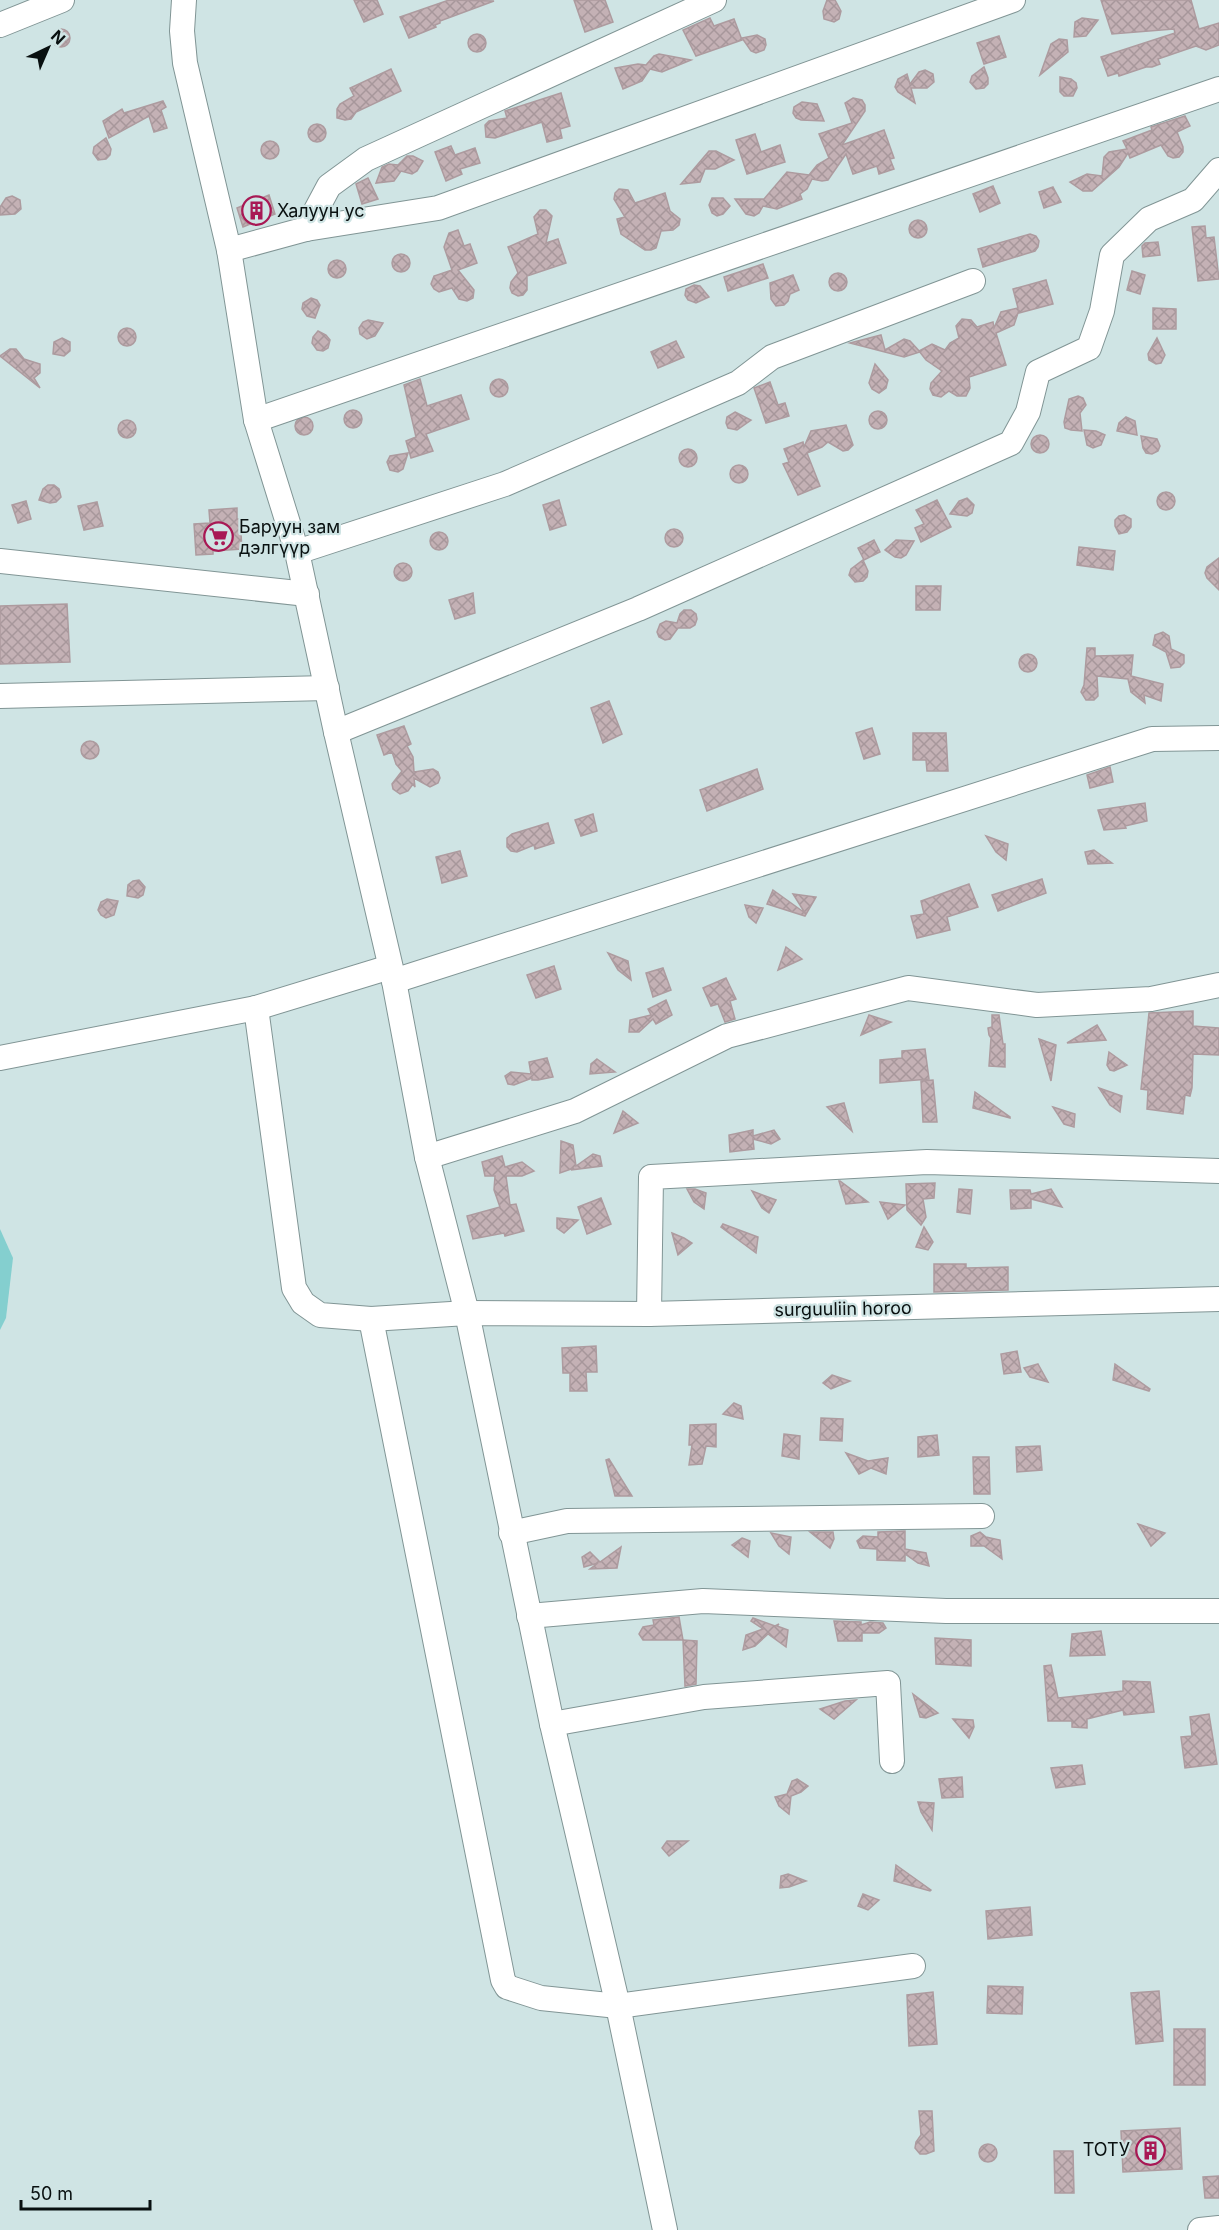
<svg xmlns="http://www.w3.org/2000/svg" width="1219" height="2230" viewBox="0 0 1219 2230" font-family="Inter,sans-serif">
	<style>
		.grass { fill: #84cfcf }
		.building { fill: url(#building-cross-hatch); stroke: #ad9b9f; stroke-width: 1.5 }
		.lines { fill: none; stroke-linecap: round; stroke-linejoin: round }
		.minor-casing { stroke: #819595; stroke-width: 26 }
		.minor { stroke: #fff; stroke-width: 24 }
		.labels { text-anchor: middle; stroke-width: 4.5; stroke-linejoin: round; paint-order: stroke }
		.poi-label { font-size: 18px; fill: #091010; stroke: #cfe4e4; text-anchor: start }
		.street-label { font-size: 18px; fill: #091010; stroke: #cfe4e4 }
	</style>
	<defs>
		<pattern id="building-cross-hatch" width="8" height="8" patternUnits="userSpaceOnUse" patternTransform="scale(1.5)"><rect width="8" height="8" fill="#c4b1b5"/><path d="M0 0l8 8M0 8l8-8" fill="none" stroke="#a7979b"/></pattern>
	</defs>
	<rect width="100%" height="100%" fill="#cfe4e4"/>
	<path class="grass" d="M0,1229L13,1258L6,1318L0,1330Z"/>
	<g class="building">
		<path d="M354,0H377L383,14L364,22Z"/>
		<path d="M449,0L494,1L440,21V23L435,25L436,27L409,38L400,17Z"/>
		<path d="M574,0H605L613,22L585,32Z"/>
		<path d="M827,0H835L841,11L839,19L834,22L824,19L823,11Z"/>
		<path d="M1101,0H1191L1199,29L1219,23V45L1206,50L1196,46L1158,59L1160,64L1152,67H1146L1119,76L1118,73L1108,76L1101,57L1175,33L1174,29L1112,34Z"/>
		<path d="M710,18L714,26L734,19L742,40L696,56L683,30Z"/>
		<path d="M1082,18L1098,20L1086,36L1074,37L1075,22Z"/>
		<circle cx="61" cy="38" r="9"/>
		<circle cx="477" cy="43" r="9"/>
		<path d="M757,35L765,39L766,45L764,50L756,53L751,51L742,38Z"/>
		<path d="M999,36L1006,57L984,64L977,43Z"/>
		<path d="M1059,39L1067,40L1068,52L1040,75L1051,44Z"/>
		<path d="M659,54L691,60L662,72L650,69L642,81L623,89L615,68L638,64L646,65L654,56Z"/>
		<path d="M984,67L988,78V84L984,88L976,89L970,82L972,76Z"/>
		<path d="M391,69L401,91L356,112L351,119L345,120L337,118V109L340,104L354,96L350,88Z"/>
		<path d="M925,70L933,74L934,82L927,88H911L915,103L898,92L895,87L898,79L907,74L910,84L919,72Z"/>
		<path d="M1060,77L1071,79L1076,83L1077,88L1073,96H1064L1060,92Z"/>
		<path d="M561,93L570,126L560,129L562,138L547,142L542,122L495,138L486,137L485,125L489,121L507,118L505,111Z"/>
		<path d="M853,98L862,100L865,105V111L842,145L884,130L894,158L890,159L894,169L879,174L877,166L853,174L846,154L828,180L822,181L812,179L807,189L800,194L802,199L777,209L763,206L759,213L754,216L746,214L735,199H764L787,172L809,175L817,165L829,158L819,134L852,123L845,103Z"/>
		<path d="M163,101L166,107L161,110L167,128L154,132L149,116L109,138L103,121L122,109L124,113Z"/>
		<path d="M802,102L817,104L824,121L801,120L796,118L793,113L794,107Z"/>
		<path d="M1185,116L1190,126L1177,132L1183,147V152L1179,157L1173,158L1168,156L1161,145L1130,158L1128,153L1119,167L1092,191H1083L1070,182L1087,174L1102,176L1104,157L1109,152L1127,149L1123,141L1152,130L1151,127Z"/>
		<circle cx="317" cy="133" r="9"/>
		<path d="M755,134L761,152L780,145L785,162L747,174L736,140Z"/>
		<path d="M106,138L111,149L110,155L106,159L98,160L93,153L94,147Z"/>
		<circle cx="270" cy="150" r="9"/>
		<path d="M451,146L455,155L475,148L480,163L460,169L462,174L446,181L435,152Z"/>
		<path d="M709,151H716L734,160L715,169H705L700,182L681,184Z"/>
		<path d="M407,156H413L423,161L417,171L412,174L401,171L394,181L376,183L382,167L389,164L398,165Z"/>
		<path d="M368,178L378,199L362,204L356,184Z"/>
		<path d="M993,186L1000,203L980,212L973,194Z"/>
		<path d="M1053,187L1061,202L1044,208L1039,192Z"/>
		<path d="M619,189L628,190L635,203L665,193L670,211L680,219L679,225L673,230L661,231L656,248L651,250H645L621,234L617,219L625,217L614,199L615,193Z"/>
		<path d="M269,195L275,214L243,227L237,208Z"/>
		<path d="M12,196L20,200L21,209L15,214L0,215V207L6,198Z"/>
		<path d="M712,198H723L730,206L723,214L717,216L712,213L709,205Z"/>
		<path d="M540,210H546L552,216L546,243L558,239L566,263L527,276V290L523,295L518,296L512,293L510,288L511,282L518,273L508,247L538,234L534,217Z"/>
		<circle cx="918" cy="229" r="9"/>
		<path d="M1205,226L1206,238L1214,237L1219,279L1198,281L1192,227Z"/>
		<path d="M458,230L464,246L470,244L477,263L458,270L474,290L473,298L467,301L459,299L452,288L439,292L434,289L431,284L434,276L452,270L444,247L449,233Z"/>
		<path d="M1030,234L1036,236L1039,241L1038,247L1035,251L983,267L978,249Z"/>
		<path d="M1158,242L1160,255L1143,257L1142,246L1145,243Z"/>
		<circle cx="401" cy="263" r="9"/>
		<circle cx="337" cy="269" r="9"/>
		<path d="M763,264L768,278L728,291L724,277Z"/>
		<path d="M1132,271L1145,275L1140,294L1127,290Z"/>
		<circle cx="838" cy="282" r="9"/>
		<path d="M793,275L799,290L790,294L788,301L784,305L776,306L771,299L770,283Z"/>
		<path d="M1046,280L1053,304L1019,313V310L1014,325L996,333L1006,365L969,377L970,388L966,396H957L949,391L941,397L933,395L930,389L931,383L942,371L926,360L919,351L932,344L945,350L950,343L959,338L956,326L962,319L971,320L977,327L993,322L994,328L1001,312L1018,308L1013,289Z"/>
		<path d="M694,285L700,286L709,297L696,303L688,300L685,295L686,289Z"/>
		<path d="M311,298L317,300L320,305L315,318L307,316L302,309L303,303Z"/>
		<path d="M1153,308L1176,309V329H1153Z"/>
		<path d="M368,320L383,323L375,336L367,339L360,334L359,328L363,322Z"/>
		<circle cx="127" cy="337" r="9"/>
		<path d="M318,331L326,335L330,340L328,348L323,351L317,350L312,343L313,337Z"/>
		<path d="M881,335L885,350L904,339L910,341L920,352L904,357L850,343Z"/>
		<path d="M62,338L70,342V351L64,356L53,354L54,342Z"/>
		<path d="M1157,338L1165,355L1161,363L1156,364L1149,360L1148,354Z"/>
		<path d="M676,341L684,357L658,368L651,352Z"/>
		<path d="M10,349H16L24,359L40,364V373L34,378L40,388L0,356Z"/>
		<path d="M875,364L888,380L886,388L879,393L872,389L869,383Z"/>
		<circle cx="499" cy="388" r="9"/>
		<path d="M420,379L427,406L461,395L469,419L426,434L433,451L411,458L406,441L416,437L404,385Z"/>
		<path d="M770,382L778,405L785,403L789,416L766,423L754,388Z"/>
		<path d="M1078,396L1083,398L1086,405L1080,413L1082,431L1071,430L1065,428L1064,422L1069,399Z"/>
		<circle cx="353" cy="419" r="9"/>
		<circle cx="878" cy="420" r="9"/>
		<path d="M735,412L751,420L737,430L728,428L726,423L727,417Z"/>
		<path d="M1126,417L1135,421L1137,435L1117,431L1119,423Z"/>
		<circle cx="304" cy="426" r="9"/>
		<circle cx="127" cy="429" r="9"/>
		<path d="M846,425L853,445L848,450L843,451L828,442L822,447L807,453L820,486L798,495L783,464L789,462L784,449L803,442L804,447L811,431Z"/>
		<path d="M1084,430L1096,431L1105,435L1101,445L1093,448L1087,445Z"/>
		<circle cx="1040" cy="444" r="9"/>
		<path d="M1141,436L1157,439L1160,446L1158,451L1152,454L1146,453L1143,448Z"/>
		<circle cx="688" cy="458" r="9"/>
		<path d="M408,453L403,469L398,472L390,470L387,462L390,456Z"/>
		<circle cx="739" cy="474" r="9"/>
		<path d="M48,485H54L59,489L61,497L56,502L50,503L39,500L43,489Z"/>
		<circle cx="1166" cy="501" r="9"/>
		<path d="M967,498L974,505L972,513L967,516L950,514L959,501Z"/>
		<path d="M559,500L566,525L550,530L543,505Z"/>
		<path d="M937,500L951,527L921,542L915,528L924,524L916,510Z"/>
		<path d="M26,501L31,519L18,523L12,505Z"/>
		<path d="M97,502L103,526L84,530L78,506Z"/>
		<path d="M237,508V519H240L242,549L213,551V554L196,555L194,524L210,523L209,510Z"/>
		<path d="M1124,515L1131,519V527L1127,532L1119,534L1115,526V520L1119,516Z"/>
		<circle cx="674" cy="538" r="9"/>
		<circle cx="439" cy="541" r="9"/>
		<path d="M874,540L880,552L864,560L858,548Z"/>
		<path d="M896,540L914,541L906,555L901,558L895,557L885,550Z"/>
		<path d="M1079,547L1115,551L1113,570L1077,565Z"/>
		<path d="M1219,558V590L1207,578L1205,573L1207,567Z"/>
		<path d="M863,560L868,571L867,577L863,581L855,582L849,575L851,569Z"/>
		<circle cx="403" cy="572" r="9"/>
		<path d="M916,586H941L940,610H916Z"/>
		<path d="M473,593L475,613L455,619L449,600Z"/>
		<path d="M67,604L70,662L0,664V606Z"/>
		<path d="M684,610H691L696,614L697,619L695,625L690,628H678L670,639L665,640L659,637L657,632L660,624L666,621L677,623L680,614Z"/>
		<path d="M1163,632L1169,636L1171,649L1184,655V663L1180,667L1171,668L1166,652L1153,645L1155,635Z"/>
		<path d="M1087,648H1095V656L1133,655L1131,676L1163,684L1161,701L1144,695L1145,703L1131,692L1128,679L1097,676L1098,696L1094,700H1086L1081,692L1084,685Z"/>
		<circle cx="1028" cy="663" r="9"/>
		<path d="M609,701L622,734L603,743L591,708Z"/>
		<path d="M404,726L411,744L407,746L413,757L414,772L433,769L438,772L440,778L438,783L430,787L414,778L415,787L413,784L408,791L400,794L393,789L392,784L402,771L396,764L392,752L384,755L377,735Z"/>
		<path d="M872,728L880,754L864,759L856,733Z"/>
		<path d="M913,733H946L948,771H927L926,760H913Z"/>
		<circle cx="90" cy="750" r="9"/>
		<path d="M1110,767L1113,782L1090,788L1087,775Z"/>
		<path d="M757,769L763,789L707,811L700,790Z"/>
		<path d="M1145,803L1147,821L1125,826L1126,828L1104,830L1098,810Z"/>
		<path d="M593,814L597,831L581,836L575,820Z"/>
		<path d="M548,823L554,843L535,849L534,845L517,852L511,851L507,847V838L512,834Z"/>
		<path d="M986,836L1008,844L1006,860L996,852Z"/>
		<path d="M1094,850L1112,863L1088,864L1085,852Z"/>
		<path d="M460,851L467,876L442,883L436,857Z"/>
		<path d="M1042,879L1046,893L998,911L992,895Z"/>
		<path d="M139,880L145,887L143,895L138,898L127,896L128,885L133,881Z"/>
		<path d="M969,884L978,907L947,917L950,930L917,938L911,916L924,914L921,901Z"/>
		<path d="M773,890L805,913L793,894L816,897L805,916L767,904Z"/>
		<path d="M107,899L118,901L114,915L106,918L101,915L98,910L101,902Z"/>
		<path d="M745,905L763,908L756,923L749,917Z"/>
		<path d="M786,947L802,959L778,970Z"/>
		<path d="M608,953L628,961L631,980L618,970Z"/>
		<path d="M554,966L561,989L536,998L527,975Z"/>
		<path d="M663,968L671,990L653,997L646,973Z"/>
		<path d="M726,978L736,999L730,1001L735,1019L725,1022L718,1004L711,1006L703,988Z"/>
		<path d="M666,1000L672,1015L656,1024L653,1019L639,1032H629L630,1020L651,1015L648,1009Z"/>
		<path d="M1193,1011V1026L1219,1028V1055L1193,1054L1192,1088L1190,1096L1185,1095L1183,1114L1147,1109L1148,1090L1141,1089L1149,1013Z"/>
		<path d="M869,1015L891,1022L861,1035Z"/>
		<path d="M992,1015H999L1003,1044H1005V1067L989,1066L991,1038L989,1035L988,1028L992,1027Z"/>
		<path d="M1097,1025L1106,1040L1067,1043Z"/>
		<path d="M1039,1039L1056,1045L1051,1081Z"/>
		<path d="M925,1049L929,1079L880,1083V1060L902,1058V1051Z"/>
		<path d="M1109,1052L1127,1065L1114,1071L1110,1070L1107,1065Z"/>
		<path d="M547,1058L553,1077L538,1080H532V1078L514,1085L508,1084L505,1076L511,1072L531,1074L529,1062Z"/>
		<path d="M597,1059L615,1072L590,1074L591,1064Z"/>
		<path d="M933,1080L937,1122H923L921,1081Z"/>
		<path d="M1099,1088L1122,1096L1120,1112L1110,1105Z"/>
		<path d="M975,1092L1010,1117V1118L973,1108Z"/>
		<path d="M844,1103L852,1131L827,1107Z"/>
		<path d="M1053,1107L1075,1114L1074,1127L1064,1124Z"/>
		<path d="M623,1111L638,1123L614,1133Z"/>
		<path d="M753,1130V1136L774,1130L780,1139L771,1144L753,1139L754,1149L730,1152L729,1135Z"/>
		<path d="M561,1141L573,1145L576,1166L593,1154L600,1156L602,1166L571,1170L574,1168L560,1173Z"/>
		<path d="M502,1156L505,1167L522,1162L534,1171L522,1176H506L510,1205L516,1204L524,1231L505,1236L504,1233L473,1239L467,1216L500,1207L494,1190L495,1176H485L482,1162Z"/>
		<path d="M839,1181H840L868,1202L846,1204Z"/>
		<path d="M935,1183L934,1198L923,1199L926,1217L921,1225L907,1210L906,1184Z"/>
		<path d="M687,1189H695L706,1193L704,1209L694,1202Z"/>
		<path d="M959,1189L972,1190L970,1214L957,1212Z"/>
		<path d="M1051,1189L1062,1207L1031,1199V1208L1011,1209L1010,1190H1030L1031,1194Z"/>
		<path d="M752,1191L776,1200L769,1213L762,1208Z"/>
		<path d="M601,1198L611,1224L587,1234L578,1207Z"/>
		<path d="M880,1202L905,1205L888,1219Z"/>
		<path d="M557,1218L578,1220L564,1233L557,1228Z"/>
		<path d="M723,1224L758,1237L756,1253L721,1227Z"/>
		<path d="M924,1227L933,1242L928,1250L916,1247Z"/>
		<path d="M672,1233L684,1238L692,1243L678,1255Z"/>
		<path d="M934,1264H966V1268L1008,1267V1290L934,1292Z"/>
		<path d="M596,1346L597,1372H586L587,1391H570V1373H563L562,1348Z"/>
		<path d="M1017,1351L1021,1372L1004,1374L1001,1354Z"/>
		<path d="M1038,1364L1048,1382L1030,1377L1024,1368Z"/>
		<path d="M1115,1364L1150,1389L1149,1391L1113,1380Z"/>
		<path d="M832,1375L850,1381L831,1389L823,1383Z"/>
		<path d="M734,1403L741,1406L743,1419L723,1414Z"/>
		<path d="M821,1418L843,1419L842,1441L820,1440Z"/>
		<path d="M716,1424V1447L706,1446L702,1464L689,1465L692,1445H689L690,1425Z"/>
		<path d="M784,1434L800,1436L799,1459L782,1456Z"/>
		<path d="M937,1435L939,1455L918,1457V1437Z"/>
		<path d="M1040,1446L1042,1470L1017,1472L1016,1447Z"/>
		<path d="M846,1453L868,1461L888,1458L886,1474L871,1468L859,1474Z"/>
		<path d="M973,1457H989L990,1494H974Z"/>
		<path d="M609,1459L632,1496H615L606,1460Z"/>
		<path d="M1138,1524L1165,1533L1151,1546Z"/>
		<path d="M905,1531V1549L926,1553L929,1566L918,1563L905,1554V1561L877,1560V1549L860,1548L857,1541L863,1536L878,1537V1532Z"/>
		<path d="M810,1532H833L834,1539L830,1548Z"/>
		<path d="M980,1532L986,1537L1000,1540L1002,1559L984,1546H971V1536Z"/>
		<path d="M771,1533L791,1537L789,1554L779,1546Z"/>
		<path d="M742,1538L750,1541L748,1557L732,1545Z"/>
		<path d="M621,1547L617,1568L590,1569L598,1563L584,1567L582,1557L590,1552L600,1562Z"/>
		<path d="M679,1617L683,1640H643L639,1634L643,1627L654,1625L653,1620Z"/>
		<path d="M753,1618L775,1626L779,1624L777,1626L788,1630L786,1647L768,1634L755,1646L743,1650L746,1635L763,1629L751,1621Z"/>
		<path d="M834,1621L861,1622V1625L870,1622L883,1623L886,1628L879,1633H862V1641H838Z"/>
		<path d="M1101,1631L1105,1655L1070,1656L1072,1634Z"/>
		<path d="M935,1638L971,1640V1666L936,1664Z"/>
		<path d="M683,1640L697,1641L696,1684L685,1686Z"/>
		<path d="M1051,1665L1058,1698L1123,1691V1681L1150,1682L1154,1712L1124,1715L1123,1710L1087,1719V1728L1072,1727V1721H1048L1044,1666Z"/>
		<path d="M913,1694L938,1713L926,1718L920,1717Z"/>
		<path d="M856,1700L834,1719L820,1709L845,1701Z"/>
		<path d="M1209,1714L1217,1764L1185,1768L1181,1737L1192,1736L1190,1717Z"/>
		<path d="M953,1719L973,1720L974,1727L969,1738Z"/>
		<path d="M1082,1765L1085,1784L1056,1788L1051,1768Z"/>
		<path d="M962,1777L963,1797L942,1798L939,1779Z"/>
		<path d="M797,1779L808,1786L801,1792L791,1796L789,1814L779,1806L775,1797L787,1794L792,1781Z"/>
		<path d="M918,1802L934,1803L932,1830L921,1812Z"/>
		<path d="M667,1841H688L669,1856L662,1848Z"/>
		<path d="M896,1865L931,1890L930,1891L894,1881Z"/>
		<path d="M788,1874L806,1881L789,1887L780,1888L781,1876Z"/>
		<path d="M863,1894L879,1900L868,1910L858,1906Z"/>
		<path d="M1030,1907L1032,1935L988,1939L986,1911Z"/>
		<path d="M988,1986L1023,1987L1022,2014L987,2013Z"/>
		<path d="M1159,1991L1163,2041L1136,2044L1131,1993Z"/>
		<path d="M933,1992L937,2044L909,2046L907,1995Z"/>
		<rect x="1174" y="2029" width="31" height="56"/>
		<path d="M919,2111H932L934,2151L926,2154H920L915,2148L916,2142L921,2135Z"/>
		<path d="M1180,2128L1182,2169L1123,2172L1121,2131Z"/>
		<circle cx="988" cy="2153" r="9"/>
		<path d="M1054,2151H1073L1074,2193H1055Z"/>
		<path d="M1219,2176V2198H1205L1203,2177Z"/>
	</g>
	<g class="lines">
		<defs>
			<g id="minor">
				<path d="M184,0L182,31L185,63L229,250L256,420L297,552L336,732L394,981L427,1157L467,1313L552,1724L618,2006L665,2230"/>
				<path d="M0,25L62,0"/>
				<path d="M306,229L329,186L366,159L714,0"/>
				<path d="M229,250L306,229L438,208L1013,0"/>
				<path d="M256,420L1219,89"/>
				<path d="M297,552L505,484L738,383L772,357L973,281"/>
				<path d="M0,561L307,594"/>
				<path d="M0,696L327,688"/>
				<path d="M336,732L638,609L1011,443L1028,412L1038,372L1089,348L1102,311L1112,255L1149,219L1193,200L1219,170"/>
				<path d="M394,981L1152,739L1219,738"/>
				<path d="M256,1008L294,1288L303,1303L320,1315L371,1319L467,1313L649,1314L1219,1299"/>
				<path d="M0,1058L256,1008L390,967"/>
				<path d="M427,1157L575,1111L727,1036L908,988L1037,1005L1151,999L1219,985"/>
				<path d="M649,1314L651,1177L927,1162L1219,1171"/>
				<path d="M371,1319L503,1980L507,1987L541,1998L618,2006L913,1966"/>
				<path d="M511,1533L567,1521L982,1516"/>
				<path d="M529,1616L703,1601L946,1611H1219"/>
				<path d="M552,1724L704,1697L888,1683L892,1761"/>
				<path d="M1200,2230L1219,2228"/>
			</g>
		</defs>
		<use href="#minor" class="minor-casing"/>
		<use href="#minor" class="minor"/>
	</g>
	<defs>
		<symbol id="building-ring" viewBox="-11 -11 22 22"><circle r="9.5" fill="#cfe4e4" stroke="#a81854" stroke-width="1.5"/><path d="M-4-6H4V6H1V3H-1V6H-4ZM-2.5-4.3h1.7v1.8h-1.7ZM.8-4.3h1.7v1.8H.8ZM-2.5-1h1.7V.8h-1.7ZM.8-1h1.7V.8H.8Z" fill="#a81854"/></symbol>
		<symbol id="supermarket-ring" viewBox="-11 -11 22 22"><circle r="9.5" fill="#cfe4e4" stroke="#a81854" stroke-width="1.5"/><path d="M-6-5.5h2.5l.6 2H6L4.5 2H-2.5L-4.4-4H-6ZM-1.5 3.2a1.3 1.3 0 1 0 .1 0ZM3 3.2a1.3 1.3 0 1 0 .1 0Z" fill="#a81854"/></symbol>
	</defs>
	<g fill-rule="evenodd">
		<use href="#building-ring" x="240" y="194" width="33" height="33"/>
		<use href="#supermarket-ring" x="202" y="520" width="33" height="33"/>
		<use href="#building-ring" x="1134" y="2134" width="33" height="33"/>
	</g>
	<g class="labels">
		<g class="poi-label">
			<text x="277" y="217">Халуун ус</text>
			<text x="239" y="533">Баруун зам<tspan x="239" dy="21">дэлгүүр</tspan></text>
			<text x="1130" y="2156" text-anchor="end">ТОТУ</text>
		</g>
		<g class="street-label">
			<text transform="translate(843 1309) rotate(-1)" y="6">surguuliin horoo</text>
		</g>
	</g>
	<g transform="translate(48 48) rotate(44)" stroke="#cfe4e4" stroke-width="4.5" paint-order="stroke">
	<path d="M0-4.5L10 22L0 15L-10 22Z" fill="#091010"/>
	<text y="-9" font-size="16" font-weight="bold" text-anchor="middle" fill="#091010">N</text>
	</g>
	<path d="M21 2200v9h129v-9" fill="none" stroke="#091010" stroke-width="3"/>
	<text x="30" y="2200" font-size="18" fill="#091010" stroke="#cfe4e4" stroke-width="4.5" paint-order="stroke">50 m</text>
</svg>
